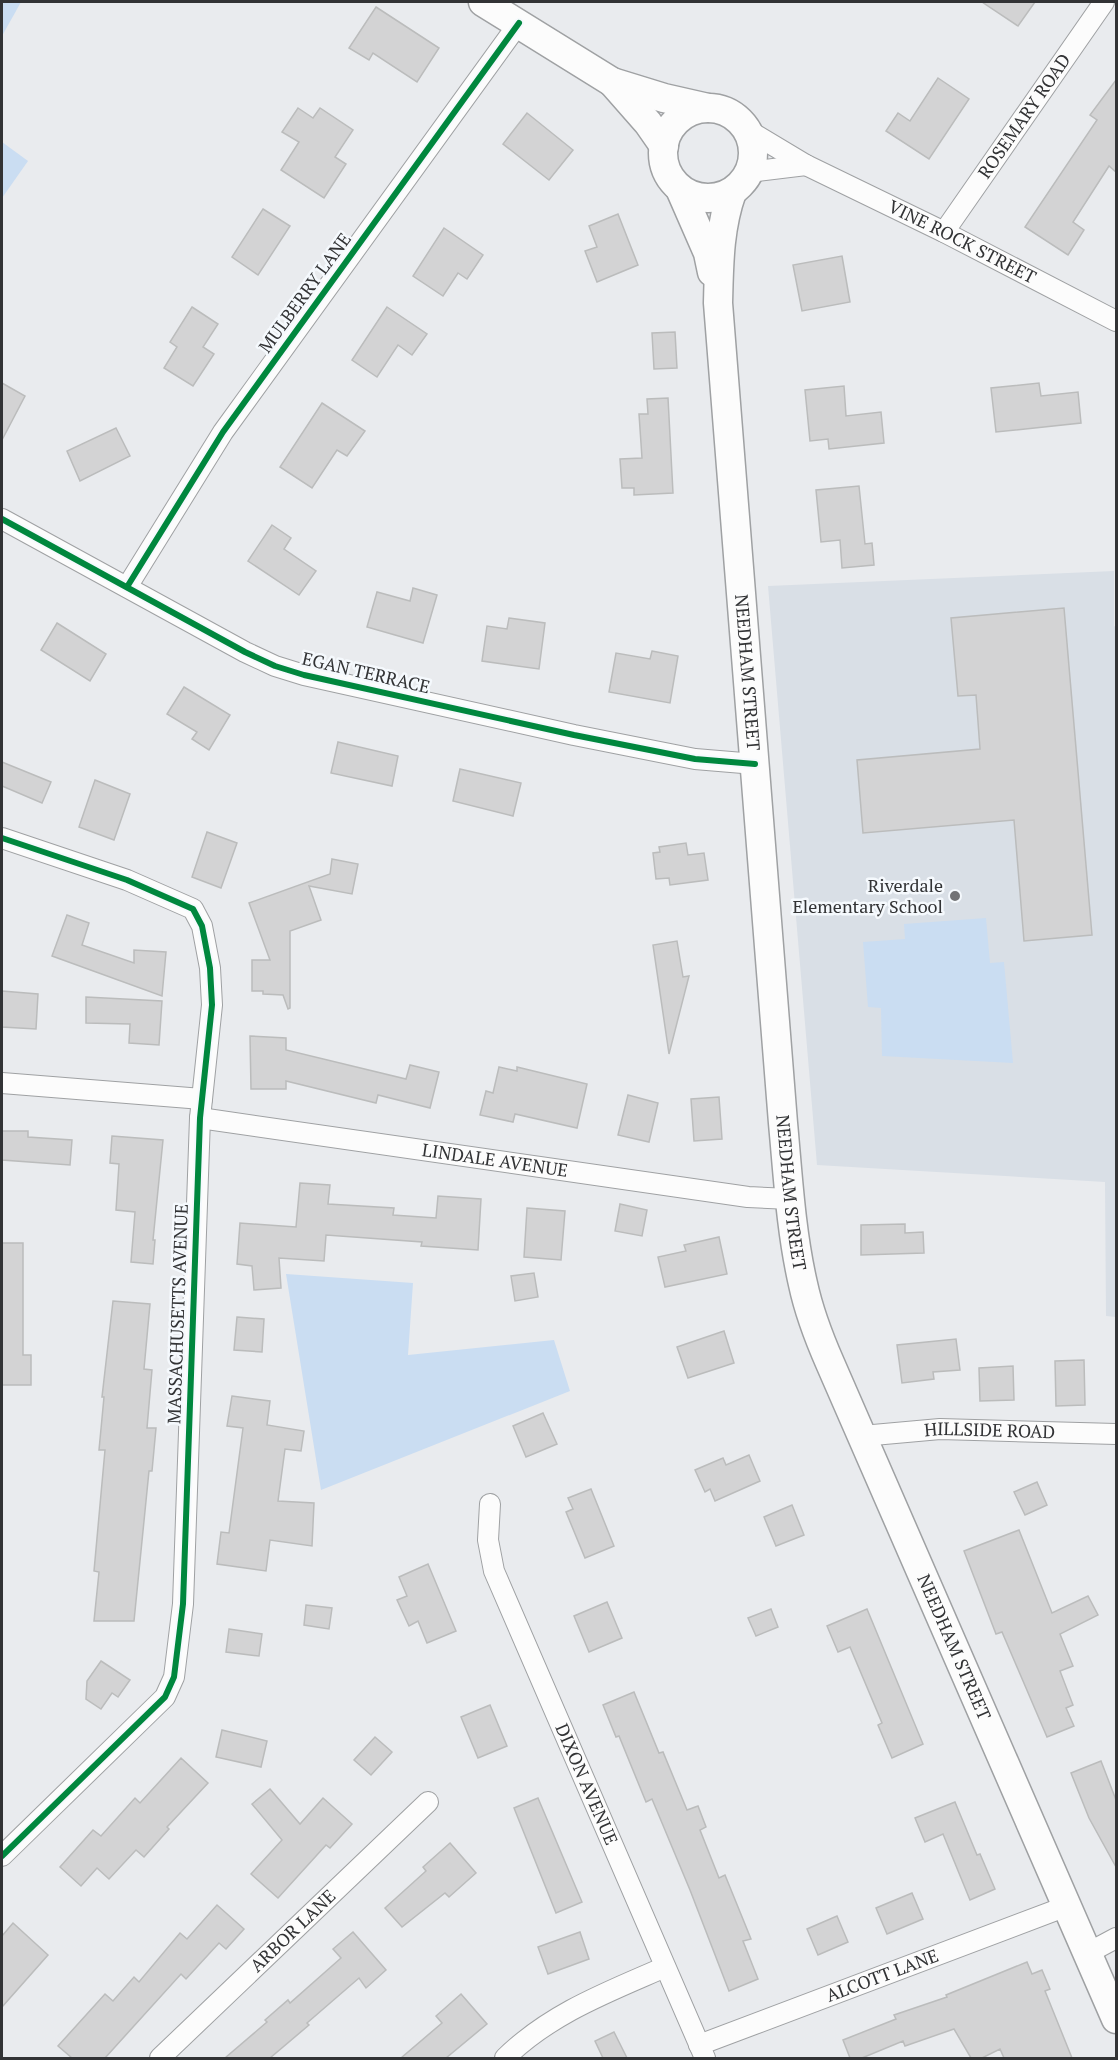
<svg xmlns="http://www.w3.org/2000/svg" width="1118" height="2060" viewBox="0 0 1118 2060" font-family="'PT Serif',serif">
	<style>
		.built { fill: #d9dfe6 }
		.green { fill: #caddf2 }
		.building { fill: #d3d3d4; stroke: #bbbcbc; stroke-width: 1.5 }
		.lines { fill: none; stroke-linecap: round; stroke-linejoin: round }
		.street-casing { stroke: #9fa1a3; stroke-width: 22 }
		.secondary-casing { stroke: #9fa1a3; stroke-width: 31 }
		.street { stroke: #fcfcfc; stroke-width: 20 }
		.secondary { stroke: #fcfcfc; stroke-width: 28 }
		.cycleway-casing { stroke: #f5f9fd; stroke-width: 10 }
		.cycleway { stroke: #00873e; stroke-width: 6 }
		.poi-dot { fill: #727376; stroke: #f5f9fd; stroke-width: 2 }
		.labels { text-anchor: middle; stroke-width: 5; stroke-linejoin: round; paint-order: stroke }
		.street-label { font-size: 18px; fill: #323335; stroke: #f5f9fd }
		.poi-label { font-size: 18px; fill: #323335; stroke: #f5f9fd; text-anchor: end }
	</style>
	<rect width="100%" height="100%" fill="#e9ebee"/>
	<path class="built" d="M1114,571V626L1116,627V1317L1106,1316L1105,1182L817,1165L768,586Z"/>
	<g class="green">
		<path d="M2,2H21L2,36Z"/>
		<path d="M2,142L28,161L2,198Z"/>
		<path d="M986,918L990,963L1004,962L1013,1063L882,1056L881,1008L868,1007L863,942L905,939L904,924Z"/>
		<path d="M286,1274L413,1283L408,1355L554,1340L570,1391L321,1490Z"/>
	</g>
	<g class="building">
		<path d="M982,2H1035L1018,26Z"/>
		<path d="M376,7L439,48L417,82L373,53L369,60L349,48Z"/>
		<path d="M938,78L969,99L929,159L886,131L898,113L910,121Z"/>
		<path d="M1116,80V172L1109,166L1073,222L1084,230L1068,255L1025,227L1097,120L1090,115Z"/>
		<path d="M298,108L313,118L320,108L353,130L335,157L346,164L324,198L281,170L299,142L282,132Z"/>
		<path d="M527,113L573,150L549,180L503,144Z"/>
		<path d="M263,209L290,226L258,275L232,257Z"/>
		<path d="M618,214L638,265L597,282L585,251L597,247L589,226Z"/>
		<path d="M444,228L483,255L467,279L458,273L443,296L413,276Z"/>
		<path d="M842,256L850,302L802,311L793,265Z"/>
		<path d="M192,307L218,324L203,347L214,354L193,386L164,368L177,347L170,342Z"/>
		<path d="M387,307L427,334L412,355L398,345L377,377L352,360Z"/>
		<path d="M675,332L677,368L654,369L652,333Z"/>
		<path d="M2,383L25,396L2,440Z"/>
		<path d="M1039,383L1041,396L1078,392L1081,423L996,432L991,388Z"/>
		<path d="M844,386L846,416L881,412L884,443L829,449L828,439L810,441L805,390Z"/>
		<path d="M668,398L673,493L634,495V488H622L620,459L642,458L639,414H648L647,399Z"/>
		<path d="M322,403L365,431L347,456L337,450L312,488L280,467Z"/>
		<path d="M116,428L130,456L80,481L67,451Z"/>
		<path d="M859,486L865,544L872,543L874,565L842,568L840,540L821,542L816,490Z"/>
		<path d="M272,525L291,538L284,549L316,571L299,595L248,561Z"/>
		<path d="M413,588L437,595L423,643L367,627L377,592L410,601Z"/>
		<path d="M1064,608L1092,935L1024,941L1014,820L863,833L857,760L980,749L976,695L958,696L951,618Z"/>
		<path d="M509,618L545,623L539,669L482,661L487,626L507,629Z"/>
		<path d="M57,623L106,654L90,681L41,650Z"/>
		<path d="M652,651L678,656L670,703L609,692L616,653L650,659Z"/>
		<path d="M184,687L230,715L209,750L192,739L197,732L167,714Z"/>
		<path d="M338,742L398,756L392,786L331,773Z"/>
		<path d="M2,762L51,782L42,803L2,786Z"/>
		<path d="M460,769L521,783L513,816L453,801Z"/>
		<path d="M95,780L130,794L114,840L79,827Z"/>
		<path d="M207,832L237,843L221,888L192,877Z"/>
		<path d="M686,843L688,855L704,853L708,880L670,885L669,878L656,879L653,853L660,852L659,847Z"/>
		<path d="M332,859L358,864L352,894L309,886L321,920L290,931V1008L288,1009L283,995L263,994V991H252V960H270L249,903L330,874Z"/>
		<path d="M67,915L89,923L82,945L134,963V950L166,952L162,996L52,956Z"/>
		<path d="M677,941L683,977L689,976L669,1054L653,945Z"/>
		<path d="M2,991L38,994L36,1029L2,1027Z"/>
		<path d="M86,997L162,1001L159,1045L129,1043L130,1024L86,1023Z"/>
		<path d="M250,1036L286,1038V1050L406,1079L410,1065L439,1072L430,1108L378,1095L376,1103L286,1081V1089H251Z"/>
		<path d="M499,1067L517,1071V1067L587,1084L577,1128L515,1114L513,1122L480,1115L486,1091L493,1093Z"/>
		<path d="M628,1095L658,1103L649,1142L618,1135Z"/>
		<path d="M719,1097L722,1139L694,1141L691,1099Z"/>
		<path d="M2,1131H28V1137L72,1140L70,1165L2,1160Z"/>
		<path d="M112,1136L163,1140L153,1240H155L153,1264L131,1262L135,1212L116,1210L119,1164L110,1163Z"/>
		<path d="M300,1183L330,1185L328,1204L394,1208L393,1215L436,1218L438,1196L481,1199L478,1250L421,1246L422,1242L326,1235L324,1261L279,1258L281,1288L254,1290L252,1266L237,1264L240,1223L296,1227Z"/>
		<path d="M620,1204L647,1210L642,1236L615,1231Z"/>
		<path d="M527,1208L565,1211L561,1260L524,1257Z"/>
		<path d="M905,1224V1233L923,1232L924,1253L861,1255V1225Z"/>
		<path d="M719,1237L727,1274L665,1287L658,1257L686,1251L684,1245Z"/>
		<path d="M2,1243H23V1355H31V1385H2Z"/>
		<path d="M534,1273L538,1297L515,1301L511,1276Z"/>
		<path d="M113,1301L150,1304L144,1369L152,1370L147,1428H156L152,1471H149L134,1621H94L99,1572L94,1571L105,1450H99L104,1397H102Z"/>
		<path d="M237,1317L264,1319L262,1352L234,1350Z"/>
		<path d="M724,1331L734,1363L688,1378L677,1347Z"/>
		<path d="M956,1339L960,1370L933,1372L934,1379L902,1383L897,1345Z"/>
		<path d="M1084,1360L1085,1405L1056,1406L1055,1361Z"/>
		<path d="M1013,1366L1014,1400L980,1401L979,1368Z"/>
		<path d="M232,1396L270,1401L267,1425L304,1431L301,1451L285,1449L278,1501L314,1503L312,1546L270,1540L266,1571L217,1564L221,1532L229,1533L243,1428L227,1426Z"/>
		<path d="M543,1413L557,1444L526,1457L513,1426Z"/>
		<path d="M749,1455L760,1481L715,1501L710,1489L705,1492L695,1470L723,1458L726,1465Z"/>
		<path d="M1037,1482L1047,1505L1025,1515L1014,1492Z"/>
		<path d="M591,1489L614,1546L585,1558L566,1512L573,1509L568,1498Z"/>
		<path d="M792,1505L804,1535L776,1546L764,1517Z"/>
		<path d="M1019,1530L1052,1613L1088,1596L1098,1615L1060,1634L1073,1666L1060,1671L1073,1705L1066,1708L1074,1726L1047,1737L1002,1632L996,1634L964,1551Z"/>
		<path d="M428,1564L456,1631L427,1643L418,1621L409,1626L397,1600L407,1596L399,1577Z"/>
		<path d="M607,1602L622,1638L589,1652L574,1616Z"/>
		<path d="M306,1605L332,1608L329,1629L304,1625Z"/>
		<path d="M771,1609L778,1627L756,1636L748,1618Z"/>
		<path d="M867,1609L923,1744L892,1758L878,1725L882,1723L850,1647L838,1652L827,1626Z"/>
		<path d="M229,1629L262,1634L259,1656L226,1652Z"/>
		<path d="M101,1661L130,1680L118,1697L112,1693L101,1709L86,1699L87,1681Z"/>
		<path d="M634,1692L659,1753L663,1752L687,1810L698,1806L706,1827L700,1830L719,1878L725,1875L751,1939L743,1941L758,1979L729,1991L690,1890L652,1799L646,1802L619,1736L616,1737L603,1705Z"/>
		<path d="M490,1705L507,1746L478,1758L461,1717Z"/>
		<path d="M222,1730L267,1741L261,1767L216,1757Z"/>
		<path d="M375,1737L392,1752L371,1775L354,1760Z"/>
		<path d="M181,1758L208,1783L167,1827L169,1829L144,1857L136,1850L109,1879L97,1868L81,1886L60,1867L93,1830L101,1836L135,1798L140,1803Z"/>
		<path d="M1101,1761L1116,1800V1867L1089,1818L1071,1773Z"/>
		<path d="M270,1789L300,1824L323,1798L352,1824L330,1848L326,1845L278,1898L251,1874L282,1840L252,1804Z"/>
		<path d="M538,1798L582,1902L556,1913L514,1808Z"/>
		<path d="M955,1802L977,1855L980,1854L995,1889L970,1900L943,1834L925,1842L915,1818Z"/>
		<path d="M450,1843L476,1873L449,1897L445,1893L402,1927L385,1908L426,1871L423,1867Z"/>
		<path d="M912,1893L923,1919L887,1934L876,1908Z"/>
		<path d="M217,1905L244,1929L226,1949L219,1943L186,1979L181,1974L105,2058H72L58,2046L105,1994L113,2001L134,1977L139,1982L180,1933L187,1939Z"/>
		<path d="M837,1916L848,1942L818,1955L807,1929Z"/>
		<path d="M13,1923L48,1955L2,2007V1936Z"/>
		<path d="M353,1932L386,1970L366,1988L359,1978L307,2023L309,2025L270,2058H225L267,2022L265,2020L288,2000L290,2003L341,1958L333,1949Z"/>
		<path d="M580,1932L589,1959L548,1974L538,1947Z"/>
		<path d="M1027,1962L1032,1974L1042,1970L1050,1989L1045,1991L1072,2058H1004L1000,2049L982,2058H971L954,2029L905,2046L903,2041L862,2058H850L843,2040L896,2019L894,2015L947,1997L946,1995Z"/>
		<path d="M461,1994L487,2024L446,2058H401L442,2023L436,2016Z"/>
		<path d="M614,2032L627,2058H603L595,2041Z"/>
	</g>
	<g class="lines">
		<defs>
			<g id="street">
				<path id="s1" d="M746,129L806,165L944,232L1116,321"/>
				<path d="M749,172L806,165"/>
				<path id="s2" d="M944,232L1104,2"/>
				<path d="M2,519L245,652L275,666L304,675L574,735L695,759L755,764"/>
				<path d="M127,587L223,432L519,23"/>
				<path d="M2,838L127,880L193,909L202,926L210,968L212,1005L200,1118L183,1604L174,1677L165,1697L2,1856"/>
				<path d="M2,1083L202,1099"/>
				<path id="s3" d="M200,1118L748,1197L791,1199"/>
				<path id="s4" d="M862,1436L940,1429L1116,1434"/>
				<path id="s5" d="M490,1504L488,1540L494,1571L705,2058"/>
				<path d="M1088,1953L1116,1938"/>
				<path id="s6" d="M699,2045L1067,1906"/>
				<path id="s7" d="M160,2058L428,1802"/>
				<path d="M505,2058C551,2013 608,1992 665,1967"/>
			</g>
			<g id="secondary">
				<path d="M483,2L612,82L664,98L708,108"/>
				<path d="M612,82L648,123L664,146"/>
				<circle cx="708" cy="153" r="45"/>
				<path d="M680,189L708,253L712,272"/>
				<path id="s8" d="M732,192C719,228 719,265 718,303L783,1123C788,1177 791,1232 803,1284C809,1312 819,1338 830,1363L1116,2019"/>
			</g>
		</defs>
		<use href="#street" class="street-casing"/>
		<use href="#secondary" class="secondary-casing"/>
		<use href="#street" class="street"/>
		<use href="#secondary" class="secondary"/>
		<defs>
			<g id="cycleway">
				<path d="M2,519L245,652L275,666L304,675L574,735L695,759L755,764"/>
				<path d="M127,587L223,432L519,23"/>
				<path d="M2,838L127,880L193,909L202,926L210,968L212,1005L200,1118L183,1604L174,1677L165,1697L2,1856"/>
			</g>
		</defs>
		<use href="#cycleway" class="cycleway-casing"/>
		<use href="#cycleway" class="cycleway"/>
	</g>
	<circle class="poi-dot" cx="955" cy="896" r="6"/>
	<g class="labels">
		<g class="street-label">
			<text dy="6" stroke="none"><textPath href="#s2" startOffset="141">ROSEMARY ROAD</textPath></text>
			<text dy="6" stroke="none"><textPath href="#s1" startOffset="244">VINE ROCK STREET</textPath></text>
			<text transform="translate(305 293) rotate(-54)" y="6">MULBERRY LANE</text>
			<text dy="6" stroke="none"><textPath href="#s8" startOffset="483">NEEDHAM STREET</textPath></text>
			<text transform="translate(366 673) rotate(13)" y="6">EGAN TERRACE</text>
			<text dy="6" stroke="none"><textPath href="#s3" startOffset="298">LINDALE AVENUE</textPath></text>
			<text dy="6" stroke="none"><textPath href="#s8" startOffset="1005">NEEDHAM STREET</textPath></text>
			<text transform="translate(178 1314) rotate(-88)" y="6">MASSACHUSETTS AVENUE</text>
			<text dy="6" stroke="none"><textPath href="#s4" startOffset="128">HILLSIDE ROAD</textPath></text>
			<text dy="6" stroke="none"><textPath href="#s8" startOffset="1491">NEEDHAM STREET</textPath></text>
			<text dy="6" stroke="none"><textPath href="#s5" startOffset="300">DIXON AVENUE</textPath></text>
			<text dy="6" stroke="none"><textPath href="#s7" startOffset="184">ARBOR LANE</textPath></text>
			<text dy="6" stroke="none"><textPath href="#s6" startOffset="196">ALCOTT LANE</textPath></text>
		</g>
		<g class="poi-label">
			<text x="943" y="892">Riverdale<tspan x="943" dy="21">Elementary School</tspan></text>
		</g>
	</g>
	<rect width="1118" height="2060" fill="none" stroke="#323335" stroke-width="6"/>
</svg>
